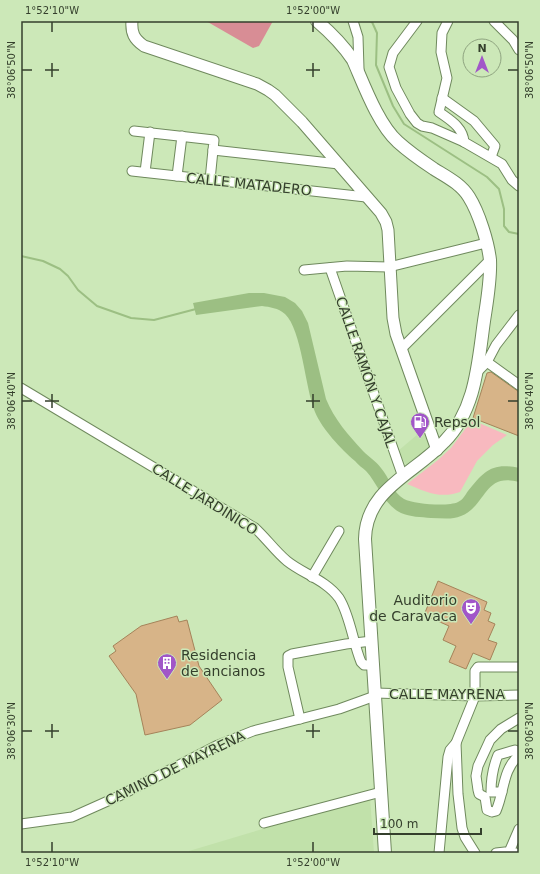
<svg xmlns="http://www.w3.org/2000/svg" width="540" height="874" viewBox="0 0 540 874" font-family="'DejaVu Sans',sans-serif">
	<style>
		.built { fill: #c1e1aa }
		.green { fill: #f8b9bf }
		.forest { fill: #d88d95 }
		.water { fill: #9cbf83 }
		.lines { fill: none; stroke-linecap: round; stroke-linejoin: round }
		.stream { stroke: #9cbf83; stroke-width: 2 }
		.building { fill: #d7b488; stroke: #a5835a }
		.minor-casing { stroke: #6f895d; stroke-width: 11 }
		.tertiary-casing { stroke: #6f895d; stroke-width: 13 }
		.secondary-casing { stroke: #6f895d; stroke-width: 14 }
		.minor { stroke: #fff; stroke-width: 9 }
		.tertiary { stroke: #fff; stroke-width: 11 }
		.secondary { stroke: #fff; stroke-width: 12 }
		.ticks { fill: none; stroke: #343f2c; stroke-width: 1.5 }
		.labels { text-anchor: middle; stroke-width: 3; stroke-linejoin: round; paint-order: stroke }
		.street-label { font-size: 14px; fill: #343f2c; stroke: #cce8b8 }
		.poi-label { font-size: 14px; fill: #343f2c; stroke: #cce8b8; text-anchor: start }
		.neatline { fill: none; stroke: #343f2c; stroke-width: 1.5 }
		.ticks-label { font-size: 10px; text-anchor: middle; fill: #343f2c }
	</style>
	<rect width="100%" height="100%" fill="#cce8b8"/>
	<g class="built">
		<path d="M424,429L430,448L406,465L398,451Z"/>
		<path d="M370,797L374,853H189V851Z"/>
	</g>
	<path class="green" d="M472,420L507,435L493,445L477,461L460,492C440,499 426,492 407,484L438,460L451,448Z"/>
	<path class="forest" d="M206,21H273L259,46L253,48Z"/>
	<path class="water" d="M249,293H264L285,297L295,303L302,311L308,323L326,399C334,419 349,436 363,451C369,457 376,461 381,468C389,477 393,493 404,499C414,504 448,507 458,502C463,500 465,495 468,491C484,471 492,462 519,468V482C483,472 487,506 461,516C452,520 441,518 431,518C421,517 410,517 401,513C384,505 378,484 366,471C363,468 358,465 355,461C341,449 322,429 315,412C305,388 302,330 285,314C278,308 270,307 262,306L196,315L193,303Z"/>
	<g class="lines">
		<g class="stream">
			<path d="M370,21L372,22L377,33L376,65L393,106L404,124L487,177L499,189L504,209V226L509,232L519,234"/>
			<path d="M21,256L43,261L60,269L68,276L78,290L97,306L131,318L154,320L196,309"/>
		</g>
	</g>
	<g class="building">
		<path d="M491,372L519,392V436L473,418L487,373Z"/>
		<path d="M438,581L487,602L484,610L491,613L488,621L495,624L488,640L497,643L490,660L473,653L466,669L449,662L456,646L443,640L449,626L424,615Z"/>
		<path d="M177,616L179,622L187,620L199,666L222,700L190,725L145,735L136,694L109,656L116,651L113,646L141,626Z"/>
	</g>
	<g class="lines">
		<defs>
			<g id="minor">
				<path d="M353,21L358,37L359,69"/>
				<path d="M417,21L393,53L389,67L396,88L410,114L417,123L422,126L432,128L464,142L502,164L512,180L519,186"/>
				<path d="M448,21L442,33L441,52L447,78L439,112C450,120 463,127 464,142"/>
				<path d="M494,21L513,40L519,50"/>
				<path d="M442,98L474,121L495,146L491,157"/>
				<path d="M134,131L214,140L210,180"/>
				<path d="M213,150L339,164"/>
				<path d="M132,171L366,197"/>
				<path d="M145,172L150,132"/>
				<path d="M177,176L182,136"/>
				<path d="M330,268L403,477"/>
				<path d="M304,270L347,266L389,267L486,243"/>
				<path d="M401,349L490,260"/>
				<path d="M487,362L519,385"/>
				<path d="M476,373L487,362L496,345L519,315"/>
				<path d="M21,388L255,528C266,538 275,551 287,561C303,574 326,580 339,598C350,615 353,643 361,662L364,665H374"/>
				<path d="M312,577L339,531"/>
				<path d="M375,693L475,696L519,695"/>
				<path d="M519,718L501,729L490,740L478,766L476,776L478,790L479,794L485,797L487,810L492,812L496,811C505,790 502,771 519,755"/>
				<path d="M300,719L288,667V656L292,654L346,644L372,641"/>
				<path d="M456,743L458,794L462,828L465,837L475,853"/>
				<path d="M502,792H491C491,779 493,767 498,755L515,750"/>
				<path d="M264,823L381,792"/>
				<path d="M21,824L72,817L119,796L218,745L253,731L339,709L375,696"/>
				<path d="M509,852L519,829"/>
				<path d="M439,853L448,757L450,750L456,743L475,696V671L478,667H519"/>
				<path d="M496,853L505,852L516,853"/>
			</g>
			<path id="tertiary" d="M132,21C131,33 134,39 144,46L257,84L268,90L275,95L302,122L381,213L386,222L388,230L393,318L396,334L437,450"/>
			<path id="secondary" d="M317,21C331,33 343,45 353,60C364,85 378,124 398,142C409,152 422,161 434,169C447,177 461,184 469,197C479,213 488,242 490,260C491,280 487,301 484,321C478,363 476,410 444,442C414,474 366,489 365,539L385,853"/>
		</defs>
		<use href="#minor" class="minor-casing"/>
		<use href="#tertiary" class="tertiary-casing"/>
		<use href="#secondary" class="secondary-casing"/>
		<use href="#minor" class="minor"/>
		<use href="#tertiary" class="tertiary"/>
		<use href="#secondary" class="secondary"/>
	</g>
	<path class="ticks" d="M52,22V32M313,22V32M52,63V77M313,63V77M22,70H32M45,70H59M306,70H320M508,70H518M52,394V408M313,394V408M22,401H32M45,401H59M306,401H320M508,401H518M52,724V738M313,724V738M22,731H32M45,731H59M306,731H320M508,731H518M52,842V852M313,842V852"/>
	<defs>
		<symbol id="fuel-pin" viewBox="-11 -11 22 30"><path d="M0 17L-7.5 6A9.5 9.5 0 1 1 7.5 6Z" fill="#a156c8" stroke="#cce8b8"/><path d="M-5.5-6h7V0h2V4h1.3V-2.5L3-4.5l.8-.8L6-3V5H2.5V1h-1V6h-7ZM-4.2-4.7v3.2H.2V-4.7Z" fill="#fff"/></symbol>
		<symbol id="theatre-pin" viewBox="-11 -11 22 30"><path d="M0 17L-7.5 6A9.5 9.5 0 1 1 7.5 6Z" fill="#a156c8" stroke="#cce8b8"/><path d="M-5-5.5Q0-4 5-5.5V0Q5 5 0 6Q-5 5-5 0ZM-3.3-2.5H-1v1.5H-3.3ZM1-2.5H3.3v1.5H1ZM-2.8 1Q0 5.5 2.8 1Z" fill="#fff"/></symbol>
		<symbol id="building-pin" viewBox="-11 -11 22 30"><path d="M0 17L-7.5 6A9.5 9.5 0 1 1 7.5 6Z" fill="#a156c8" stroke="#cce8b8"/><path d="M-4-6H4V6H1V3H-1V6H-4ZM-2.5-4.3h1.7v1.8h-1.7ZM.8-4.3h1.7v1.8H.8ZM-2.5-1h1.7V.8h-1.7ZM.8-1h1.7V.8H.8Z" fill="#fff"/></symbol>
	</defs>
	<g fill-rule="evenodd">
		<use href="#fuel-pin" x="409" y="411" width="22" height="30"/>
		<use href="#theatre-pin" x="460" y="597" width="22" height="30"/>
		<use href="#building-pin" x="156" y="652" width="22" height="30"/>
	</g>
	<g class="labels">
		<g class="street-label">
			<text transform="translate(249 184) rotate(6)" y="5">CALLE MATADERO</text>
			<text transform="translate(366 372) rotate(71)" y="5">CALLE RAMÓN Y CAJAL</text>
			<text transform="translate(205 499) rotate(32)" y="5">CALLE JARDINICO</text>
			<text x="447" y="699">CALLE MAYRENA</text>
			<text transform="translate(175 768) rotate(-26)" y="5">CAMINO DE MAYRENA</text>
		</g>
		<g class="poi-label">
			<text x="434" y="427">Repsol</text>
			<text x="457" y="605" text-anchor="end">Auditorio<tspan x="457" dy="16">de Caravaca</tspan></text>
			<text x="181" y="660">Residencia<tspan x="181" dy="16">de ancianos</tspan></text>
		</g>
	</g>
	<rect width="540" height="874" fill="none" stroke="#cce8b8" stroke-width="44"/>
	<g transform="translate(482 58)"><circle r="19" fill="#cce8b8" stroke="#8fa480"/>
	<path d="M0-3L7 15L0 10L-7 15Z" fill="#a156c8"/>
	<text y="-6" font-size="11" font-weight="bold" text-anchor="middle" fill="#343f2c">N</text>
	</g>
	<path d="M374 828v6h107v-6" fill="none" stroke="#343f2c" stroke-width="2"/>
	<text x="380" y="828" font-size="12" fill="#343f2c" stroke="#cce8b8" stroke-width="3" paint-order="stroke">100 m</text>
	<rect x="22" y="22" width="496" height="830" class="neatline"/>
	<g class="ticks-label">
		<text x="52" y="14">1°52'10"W</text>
		<text x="313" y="14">1°52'00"W</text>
		<text transform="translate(11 70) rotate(-90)" y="4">38°06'50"N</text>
		<text transform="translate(529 70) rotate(-90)" y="4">38°06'50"N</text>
		<text transform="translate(11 401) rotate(-90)" y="4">38°06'40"N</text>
		<text transform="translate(529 401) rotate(-90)" y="4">38°06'40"N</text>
		<text transform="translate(11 731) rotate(-90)" y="4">38°06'30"N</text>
		<text transform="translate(529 731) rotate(-90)" y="4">38°06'30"N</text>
		<text x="52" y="866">1°52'10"W</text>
		<text x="313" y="866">1°52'00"W</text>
	</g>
</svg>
